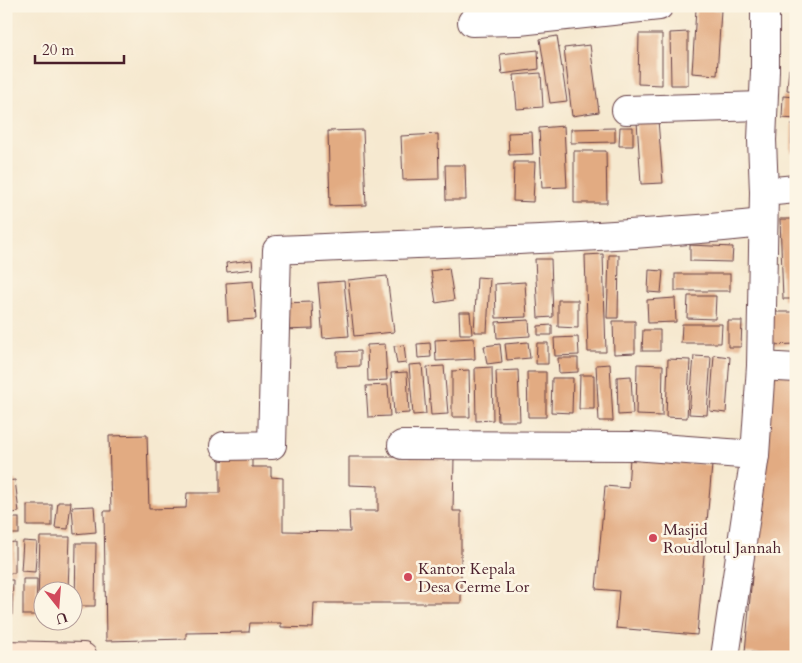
<svg xmlns="http://www.w3.org/2000/svg" width="802" height="663" viewBox="0 0 802 663" font-family="Cardo,serif">
	<style>
		.building { fill: #e2ab82 }
		.lines { fill: none; stroke-linecap: round; stroke-linejoin: round }
		.street-casing { stroke: #643d44; stroke-width: 30 }
		.secondary-casing { stroke: #643d44; stroke-width: 30 }
		.street { stroke: #fff; stroke-width: 28 }
		.secondary { stroke: #fce5d0; stroke-width: 28 }
		.poi-dot { fill: #d1495b; stroke: #fcf5e5; stroke-width: 2 }
		.labels { text-anchor: middle; stroke-width: 5; stroke-linejoin: round; paint-order: stroke }
		.poi-label { font-size: 16px; fill: #4a1f2b; stroke: #fcf5e5; text-anchor: start }
	</style>
	<rect width="100%" height="100%" fill="#fcf5e5"/>
	<filter id="ink" filterUnits="userSpaceOnUse"><feTurbulence type="fractalNoise" baseFrequency=".02" numOctaves="2"/><feDisplacementMap in="SourceGraphic" scale="10" xChannelSelector="R" yChannelSelector="G"/><feConvolveMatrix kernelMatrix="1 2 1 2 8 2 1 2 1" color-interpolation-filters="sRGB"/></filter>
	<filter id="wash" filterUnits="userSpaceOnUse"><feTurbulence type="fractalNoise" baseFrequency=".0096" numOctaves="4" result="noise"/><feDisplacementMap in="SourceGraphic" scale="20" xChannelSelector="R" yChannelSelector="G"/><feGaussianBlur stdDeviation="1.12" result="paint"/><feColorMatrix in="noise" values="0 0 0 0 0 0 0 0 0 0 0 0 0 0 0 0 0 1.4 0 .05"/><feComposite in="paint" operator="in"/></filter>
	<g filter="url(#wash)">
		<rect width="100%" height="100%" fill="#f6e9d0"/>
		<g id="blocks">
			<g class="building">
				<path d="M696,9L721,10L717,75L692,73Z"/>
				<path d="M688,32V85H671L670,33Z"/>
				<path d="M639,34H662V85L638,84Z"/>
				<path d="M557,36L567,101L550,103L540,39Z"/>
				<path d="M590,45L599,112L572,116L564,48Z"/>
				<path d="M538,50L539,69L502,74L500,54Z"/>
				<path d="M789,69H796V91L787,90Z"/>
				<path d="M541,73L543,107L517,109L514,75Z"/>
				<path d="M783,96L796,97V119L782,118Z"/>
				<path d="M658,120L663,183L641,184L637,121Z"/>
				<path d="M792,123L796,124V153H791Z"/>
				<path d="M564,126L567,187L542,188L539,128Z"/>
				<path d="M620,127H633V146H619Z"/>
				<path d="M615,128V142L571,143V129Z"/>
				<path d="M363,130L366,205L330,206L328,131Z"/>
				<path d="M532,132L533,154L509,155L508,133Z"/>
				<path d="M438,134L439,179L403,180L401,136Z"/>
				<path d="M574,151H606L607,203H574Z"/>
				<path d="M514,162H535L533,202L513,201Z"/>
				<path d="M445,165H465L466,200H446Z"/>
				<path d="M780,219H796V299H783Z"/>
				<path d="M690,245L733,247L732,262L690,261Z"/>
				<path d="M603,254L606,352H588L585,255Z"/>
				<path d="M609,255H619L618,318H607Z"/>
				<path d="M535,259H551L553,317L538,318Z"/>
				<path d="M252,260L253,269L227,272L226,263Z"/>
				<path d="M449,268L454,300L436,303L431,271Z"/>
				<path d="M649,270L663,271L661,293L648,292Z"/>
				<rect x="675" y="274" width="55" height="17"/>
				<path d="M387,276L394,332L354,336L348,280Z"/>
				<path d="M477,277L490,278L487,332H474Z"/>
				<path d="M253,281L256,319L228,321L226,283Z"/>
				<path d="M344,281L349,336L323,338L318,283Z"/>
				<path d="M525,282L527,317L496,318L495,284Z"/>
				<path d="M688,296H716L715,319L687,318Z"/>
				<path d="M675,298L676,322L648,323L647,300Z"/>
				<path d="M558,300H578V328L558,327Z"/>
				<path d="M312,302L313,329L283,330L282,303Z"/>
				<path d="M459,312H470L472,334H460Z"/>
				<path d="M770,312H796V344L771,345Z"/>
				<path d="M529,320L530,336L497,338L496,322Z"/>
				<path d="M613,321H635V353L614,354Z"/>
				<path d="M728,321H742L741,347H728Z"/>
				<path d="M682,324H722L721,343H681Z"/>
				<path d="M552,325V335H538V326Z"/>
				<path d="M643,330H660V351H642Z"/>
				<path d="M578,337L579,355L555,356L554,338Z"/>
				<path d="M474,338L475,359L436,361L435,340Z"/>
				<path d="M528,342L530,358L507,360L505,344Z"/>
				<path d="M430,343L431,357L418,358L417,344Z"/>
				<path d="M537,343H548V364H536Z"/>
				<path d="M385,344L387,380L368,381L367,345Z"/>
				<path d="M500,344L502,362L487,364L484,346Z"/>
				<path d="M404,345L406,363L397,364L394,346Z"/>
				<path d="M360,351V366L337,367V352Z"/>
				<path d="M714,355L730,357L726,413L710,411Z"/>
				<path d="M694,356L711,357L707,415L689,414Z"/>
				<path d="M558,358H578V372L559,373Z"/>
				<path d="M668,359L690,360L687,418L666,417Z"/>
				<path d="M422,364L426,414L413,415L409,365Z"/>
				<path d="M610,364L613,421H599L596,365Z"/>
				<path d="M637,364L663,365L662,416L636,415Z"/>
				<path d="M444,366L448,414L431,415L427,367Z"/>
				<path d="M492,367L493,420L476,421L475,368Z"/>
				<path d="M469,370L470,417H452V371Z"/>
				<path d="M518,370L520,421H498L496,371Z"/>
				<path d="M771,371L796,373V655L745,652Z"/>
				<path d="M407,372L409,413L394,414L391,373Z"/>
				<path d="M527,372H546V417H528Z"/>
				<path d="M580,375H594V409H579Z"/>
				<path d="M631,376L633,414L618,415L617,377Z"/>
				<path d="M552,378H573L572,413L551,412Z"/>
				<path d="M388,385L390,416L368,417L366,386Z"/>
				<path d="M147,435L149,509L186,508L187,493H220V453L252,454V467H271V477L283,478V531L350,532L349,511H378V486L349,485V457H454L453,511H461V603H314L313,628L281,627V623H250L249,632L186,633V639L106,641L104,511H111L109,436Z"/>
				<path d="M630,458L712,465L697,635L616,628L619,591L596,589L605,486L628,488Z"/>
				<path d="M15,480L19,512L6,514V481Z"/>
				<path d="M58,502H71L68,529L55,528Z"/>
				<rect x="27" y="505" width="25" height="21"/>
				<path d="M94,506L96,532L74,534L72,507Z"/>
				<rect x="6" y="518" width="13" height="16"/>
				<path d="M40,537H70L68,590H42V601H38Z"/>
				<path d="M23,541L37,542L35,572L21,571Z"/>
				<path d="M15,542V573H6V543Z"/>
				<path d="M76,543H96L95,606H75Z"/>
				<path d="M23,579H37L36,615H23Z"/>
				<path d="M6,580H13L12,615H6Z"/>
			</g>
		</g>
	</g>
	<g filter="url(#ink)">
		<use href="#blocks" fill-opacity="0" stroke="#643d44" stroke-width="1"/>
		<g class="lines">
			<defs>
				<g id="street">
					<path d="M472,22L519,21L659,6"/>
					<path d="M626,110L763,106"/>
					<path d="M764,192L762,140L765,71V6"/>
					<path d="M761,366L796,368"/>
					<path d="M402,445L633,446L755,455"/>
					<path d="M224,446L272,445L277,250C439,242 602,240 763,223"/>
					<path d="M725,657L755,455L761,366L764,192L796,189"/>
				</g>
				<path id="secondary" d="M6,655L83,657"/>
			</defs>
			<use href="#street" class="street-casing"/>
			<use href="#secondary" class="secondary-casing"/>
			<use href="#street" class="street"/>
			<use href="#secondary" class="secondary"/>
		</g>
	</g>
	<g class="poi-dot">
		<circle cx="653" cy="538" r="5"/>
		<circle cx="408" cy="577" r="5"/>
	</g>
	<g class="labels">
		<g class="poi-label">
			<text x="663" y="535">Masjid<tspan x="663" dy="18">Roudlotul Jannah</tspan></text>
			<text x="418" y="574">Kantor Kepala<tspan x="418" dy="18">Desa Cerme Lor</tspan></text>
		</g>
	</g>
	<rect width="802" height="663" fill="none" stroke="#fcf5e5" stroke-width="25"/>
	<g transform="translate(58 606) rotate(163)"><circle r="24" fill="#fcf5e5" stroke="#b59f9b"/>
	<path d="M0-4L9 19L0 12L-9 19Z" fill="#d1495b"/>
	<text y="-8" font-size="14" font-weight="bold" text-anchor="middle" fill="#4a1f2b">U</text>
	</g>
	<path d="M35 55v8h89v-8" fill="none" stroke="#4a1f2b" stroke-width="2.5"/>
	<text x="42" y="55" font-size="15" fill="#4a1f2b" stroke="#fcf5e5" stroke-width="4" paint-order="stroke">20 m</text>
</svg>
